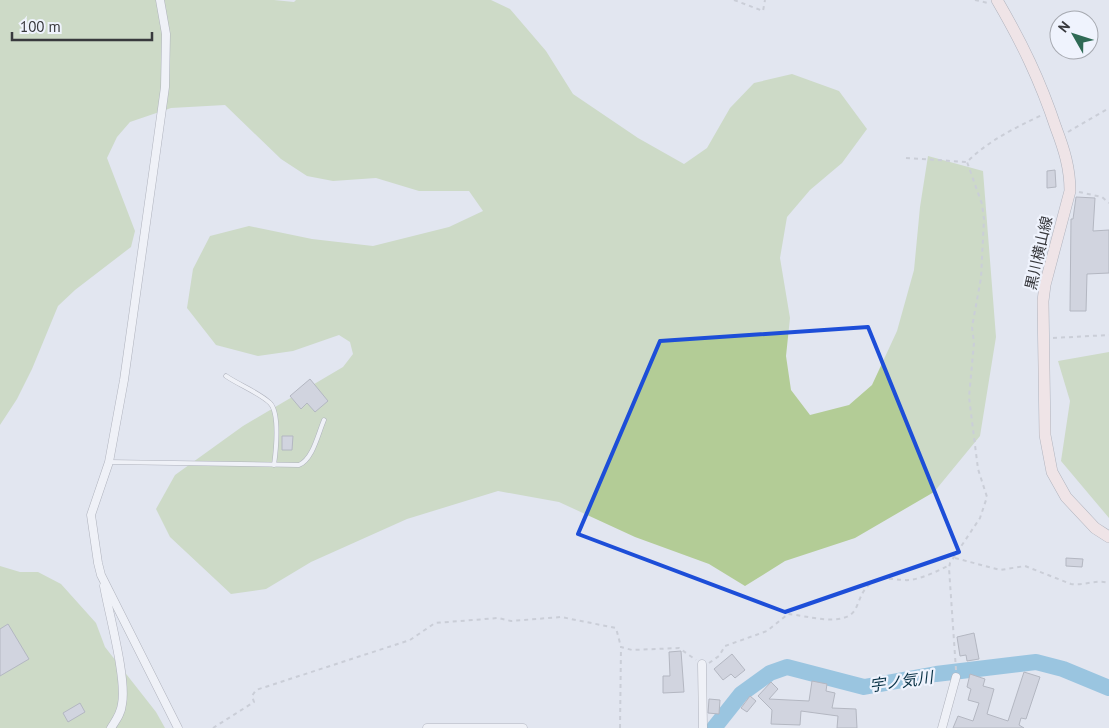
<svg xmlns="http://www.w3.org/2000/svg" width="1109" height="728" viewBox="0 0 1109 728" font-family="'PT Sans','Noto Sans JP',sans-serif">
	<style>
		.green { fill: #b3cc96 }
		.lines { fill: none; stroke-linecap: round; stroke-linejoin: round }
		.river { stroke: #449dcd; stroke-width: 16 }
		.building { fill: #bcbfc9; stroke: #7b7e88 }
		.service-casing { stroke: #72757e; stroke-width: 5 }
		.minor-casing { stroke: #72757e; stroke-width: 9 }
		.secondary-casing { stroke: #72757e; stroke-width: 12 }
		.path { stroke: #aeb1b9; stroke-width: 2; stroke-dasharray: 4 4; stroke-linecap: butt }
		.service { stroke: #fff; stroke-width: 4 }
		.minor { stroke: #fff; stroke-width: 8 }
		.secondary { stroke: #fee3dc; stroke-width: 11 }
		.marked { fill: none; stroke: #1d4ed8; stroke-width: 4; stroke-linejoin: round }
		.labels { text-anchor: middle; stroke-width: 4.5; stroke-linejoin: round; paint-order: stroke }
		.street-label { font-size: 15px; fill: #38393d; stroke: #eff3fd }
		.water-label { font-size: 16px; font-style: italic; fill: #093246; stroke: #eff3fd }
	</style>
	<rect width="100%" height="100%" fill="#e2e6f0"/>
	<g class="green">
		<path d="M0,0H274L294,2L296,0H491L510,9L546,51L573,94L638,138L684,164L707,148L730,108L754,83L792,74L839,91L867,129L842,163L810,190L787,217L780,258L790,318L786,356L791,390L810,415L849,405L872,385L897,331L914,270L920,207L928,156L983,171L996,337L980,436L934,492L855,538L785,561L745,586L709,564L635,537L559,502L498,491L407,519L311,562L266,589L231,594L170,537L156,509L175,475L243,426L343,367L353,354L350,342L339,335L293,351L258,356L216,345L187,308L193,269L210,236L249,226L312,239L373,246L449,227L483,211L469,191H419L376,178L333,181L307,176L281,159L225,105L171,108L130,122L117,137L107,158L135,231L131,247L75,290L58,306L32,369L17,399L0,425Z"/>
		<path d="M1109,352V518L1061,461L1070,401L1058,361Z"/>
		<path d="M0,566L20,572H38L61,584L96,623L105,647L156,712L165,728H0Z"/>
	</g>
	<g class="lines">
		<path class="river" d="M714,728L741,694L770,673L787,667L864,687L936,674L1036,662L1063,669L1109,688"/>
	</g>
	<g class="building">
		<path d="M1055,170L1056,187L1047,188V171Z"/>
		<path d="M1076,197L1095,198L1093,231L1109,230V273L1087,274L1086,311H1070L1071,219H1073Z"/>
		<path d="M310,379L328,401L315,412L307,403L301,409L290,396Z"/>
		<path d="M282,436H293L292,450H282Z"/>
		<path d="M1066,558L1083,559L1082,567L1066,566Z"/>
		<path d="M8,624L29,659L0,676V629Z"/>
		<path d="M974,633L979,659L967,661L966,655L960,656L957,637Z"/>
		<path d="M681,651L684,692L663,693V676H670L669,652Z"/>
		<path d="M732,654L745,670L735,678L731,674L723,680L714,669Z"/>
		<path d="M1024,672L1040,677L1026,719L1021,718L1019,725L1024,728H953L958,716L973,721L979,703L968,700L971,689L967,687L970,674L985,679L983,686L994,689L987,714L1008,721Z"/>
		<path d="M812,681L827,684L826,691L835,693L832,708L856,709L857,728H837L838,716L801,711L800,725L771,724L772,710L758,696L771,682L778,689L769,699L809,701Z"/>
		<path d="M750,696L756,701L747,712L741,708Z"/>
		<path d="M709,699L720,700L719,714L708,713Z"/>
		<path d="M80,703L85,712L68,722L63,713Z"/>
	</g>
	<g class="lines">
		<defs>
			<g id="service">
				<path d="M226,376C239,385 258,392 270,403C280,413 276,451 274,465"/>
				<path d="M109,462L299,465C313,459 318,434 324,420"/>
			</g>
			<g id="minor">
				<path d="M160,0L166,34L165,87L156,152L124,380L109,462L91,515L98,563L101,575L178,728"/>
				<path d="M104,586C109,614 127,679 122,704C121,714 116,720 111,728"/>
				<path d="M702,664L703,728"/>
				<path d="M427,728H523"/>
				<path d="M942,728L956,677"/>
			</g>
			<path id="secondary" d="M997,0C1022,43 1040,80 1056,128C1064,149 1070,168 1070,191L1045,285L1043,301L1045,435L1052,472L1066,497L1095,528L1109,537"/>
		</defs>
		<use href="#service" class="service-casing"/>
		<use href="#minor" class="minor-casing"/>
		<use href="#secondary" class="secondary-casing"/>
		<g class="path">
			<path d="M734,0L763,11L765,0"/>
			<path d="M975,0L988,3"/>
			<path d="M1068,132L1109,108"/>
			<path d="M906,158L967,162C989,140 1015,128 1042,115"/>
			<path d="M1079,192L1102,197L1109,203"/>
			<path d="M1053,338L1109,335"/>
			<path d="M955,558L1000,570L1025,566L1071,584C1084,586 1096,579 1109,583"/>
			<path d="M709,663L719,656L725,646L767,631L788,614C805,615 846,629 856,608C861,597 863,586 876,581C886,576 899,581 910,580C924,578 937,571 950,565"/>
			<path d="M956,670L949,568L950,563L980,518L987,497L978,469L969,397L974,343L972,327L981,278L984,219L982,204L967,162"/>
			<path d="M213,728L254,702L252,696L256,690L410,640L435,623L498,618L511,621L561,617L616,628L621,647"/>
			<path d="M620,728L621,647L632,650L679,648L696,660"/>
		</g>
		<use href="#service" class="service"/>
		<use href="#minor" class="minor"/>
		<use href="#secondary" class="secondary"/>
	</g>
	<path d="M0 0H1109V728H0ZM868,327L959,552L785,612L578,534L660,341Z" fill="#e2e6f0" fill-opacity=".55" fill-rule="evenodd"/>
	<path class="marked" d="M868,327L959,552L785,612L578,534L660,341Z"/>
	<g class="labels">
		<g class="street-label">
			<text transform="translate(1039 253) rotate(-77)" y="5">黒川横山線</text>
		</g>
		<g class="water-label">
			<text transform="translate(901 681) rotate(-8)" y="6">宇ノ気川</text>
		</g>
	</g>
	<g transform="translate(1074 35) rotate(309)"><circle r="24" fill="#eff3fd" stroke="#a6a9b0"/>
	<path d="M0-4L9 19L0 12L-9 19Z" fill="#2f6a55"/>
	<text y="-8" font-size="14" font-weight="bold" text-anchor="middle" fill="#38393d">N</text>
	</g>
	<path d="M12 32v8h140v-8" fill="none" stroke="#38393d" stroke-width="2.5"/>
	<text x="20" y="32" font-size="15" fill="#38393d" stroke="#eff3fd" stroke-width="4" paint-order="stroke">100 m</text>
</svg>
